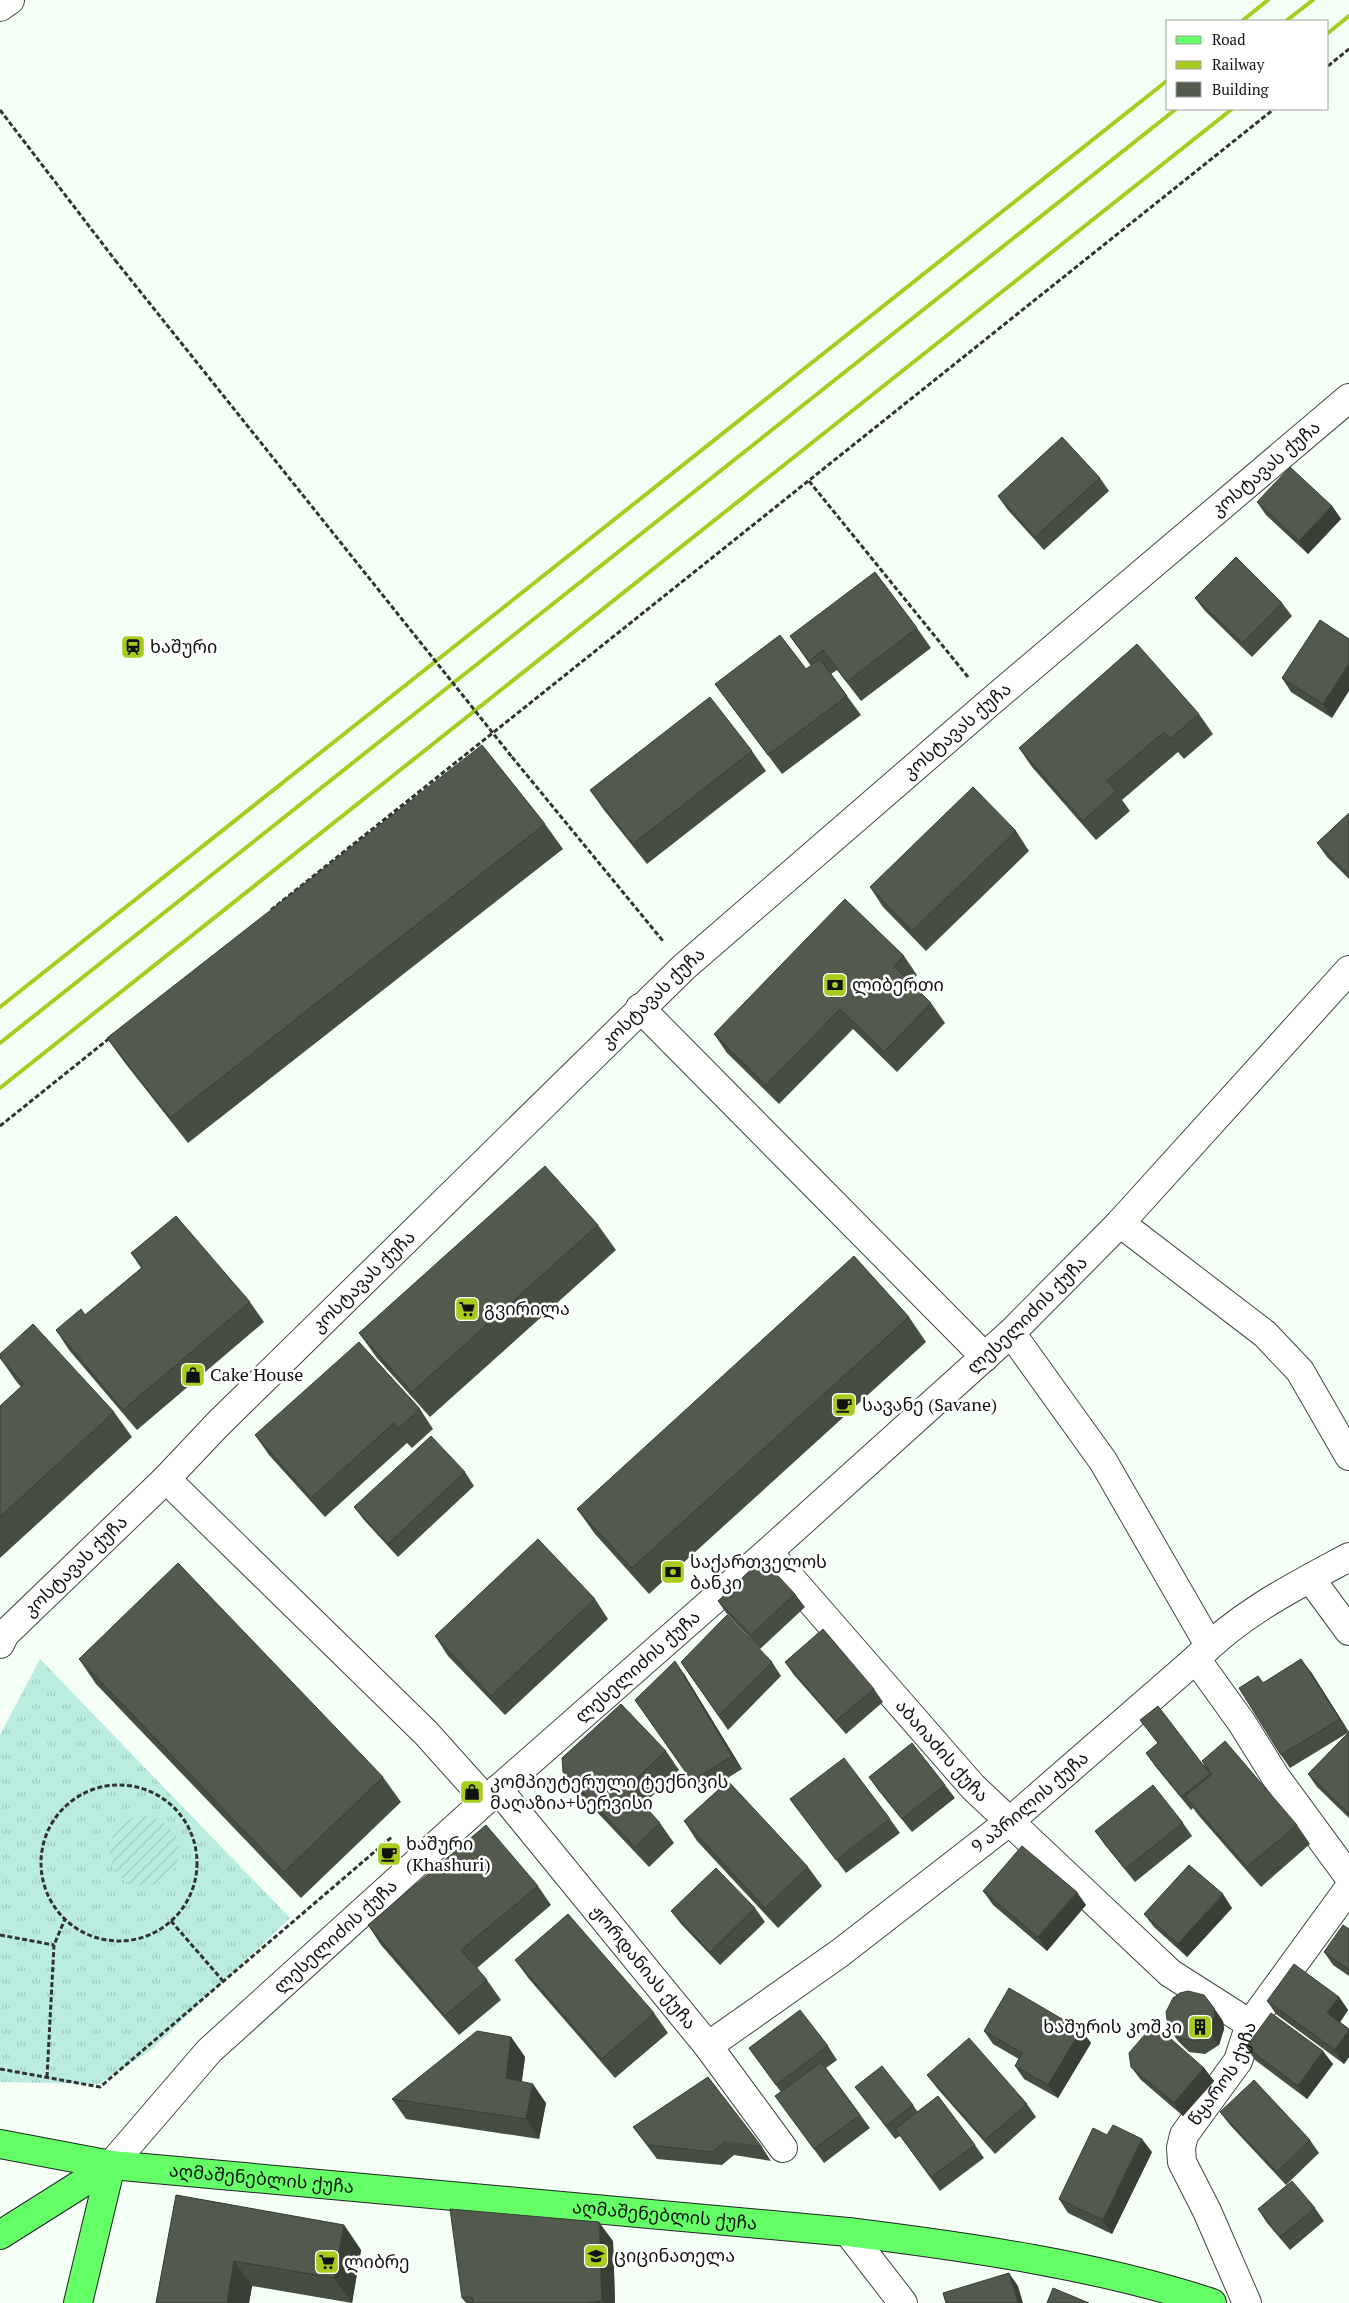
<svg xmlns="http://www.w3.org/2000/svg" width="1349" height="2303" viewBox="0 0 1349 2303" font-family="'PT Serif','Noto Sans Georgian',serif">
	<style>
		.grass { fill: url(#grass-tufts) }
		.garden { fill: url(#garden-furrows) }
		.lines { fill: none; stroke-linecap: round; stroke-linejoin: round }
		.minor-casing { stroke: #444; stroke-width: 30 }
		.major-casing { stroke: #222; stroke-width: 30 }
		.path { stroke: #333; stroke-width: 3; stroke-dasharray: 5 2.5; stroke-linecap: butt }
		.minor { stroke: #fff; stroke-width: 28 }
		.major { stroke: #64ff67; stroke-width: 28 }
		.rail { stroke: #a7cc1d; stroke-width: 4 }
		.path-bridge { stroke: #333; stroke-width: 3; stroke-dasharray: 5 2.5; stroke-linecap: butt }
		.wall { fill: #464d41 }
		.shaded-wall { fill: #393f35 }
		.building { fill: #515a4c; stroke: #393f35 }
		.labels { text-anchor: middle; stroke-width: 5; stroke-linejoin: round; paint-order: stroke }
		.street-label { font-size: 18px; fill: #111; stroke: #fff }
		.poi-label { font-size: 18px; fill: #111; stroke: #fff; text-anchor: start }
	</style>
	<defs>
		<pattern id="grass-tufts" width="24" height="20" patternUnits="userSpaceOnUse" patternTransform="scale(1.25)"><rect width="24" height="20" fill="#baede0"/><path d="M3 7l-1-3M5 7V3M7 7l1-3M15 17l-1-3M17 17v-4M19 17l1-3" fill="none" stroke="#9fcabf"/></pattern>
		<pattern id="garden-furrows" width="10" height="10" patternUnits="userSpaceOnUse" patternTransform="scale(1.25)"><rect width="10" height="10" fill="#baede0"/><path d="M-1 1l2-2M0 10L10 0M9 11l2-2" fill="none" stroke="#9fcabf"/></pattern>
	</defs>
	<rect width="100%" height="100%" fill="#f4fff5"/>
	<path class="grass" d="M40,1659L290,1918L151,2050L99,2084L0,2082V1735Z"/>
	<circle class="garden" cx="144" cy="1851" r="35"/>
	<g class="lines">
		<defs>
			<g id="minor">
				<path d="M0,7L10,0"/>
				<path d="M640,1008L985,1357"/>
				<path d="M1120,1223L1265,1334L1300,1371L1349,1456"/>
				<path d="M1011,1333L1103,1461L1209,1645"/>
				<path d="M166,1479L426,1733L486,1800"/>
				<path id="s1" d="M768,1552L973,1787L1170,1973L1250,2024"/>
				<path d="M1310,1578L1349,1631"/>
				<path id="s2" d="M0,1644L5,1634L166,1479L217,1425L684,967L989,703L1349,398"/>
				<path d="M1196,1659L1242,1723L1275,1776L1349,1877"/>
				<path id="s3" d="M498,1789L708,2046L783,2148"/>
				<path id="s4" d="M708,2046L840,1953L1010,1821L1196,1659C1239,1614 1295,1586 1349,1557"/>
				<path id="s5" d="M111,2165L209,2051L486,1800L768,1552L1011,1333L1120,1223L1349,970"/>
				<path d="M848,2232L903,2303"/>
				<path id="s6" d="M1247,2303L1207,2211L1182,2162L1181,2148L1184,2135L1238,2061L1250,2024L1349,1888"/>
			</g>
			<g id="major">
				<path id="s7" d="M0,2144L111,2165L848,2232C969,2247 1096,2265 1212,2303"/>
				<path d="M0,2235L111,2165"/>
				<path d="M78,2303L111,2165"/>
			</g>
		</defs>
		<use href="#minor" class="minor-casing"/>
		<use href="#major" class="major-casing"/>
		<g class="path">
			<path d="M1328,66L1349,49"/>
			<path d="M0,110L115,260"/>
			<path d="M809,481L968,677"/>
			<path d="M512,757L663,941"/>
			<path d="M271,910L1274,109"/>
			<path d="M0,1126L111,1037"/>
			<circle cx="119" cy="1863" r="78"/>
			<path d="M171,1921L223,1981"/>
			<path d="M0,1935L54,1945"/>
			<path d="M0,2069L100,2087L393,1836"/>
			<path d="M47,2077L54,1945L65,1919"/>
		</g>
		<use href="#minor" class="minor"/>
		<use href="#major" class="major"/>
		<g class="rail">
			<path d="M1242,21L1268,0"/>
			<path d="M1286,21L1313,0"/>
			<path d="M1328,33L1349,16"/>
			<path d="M0,1007L1168,80"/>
			<path d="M0,1043L1176,109"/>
			<path d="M0,1088L1232,109"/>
		</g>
		<path class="path-bridge" d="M115,260L512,757"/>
	</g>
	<g class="wall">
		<path d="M1100,478L1109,491L1044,550L1007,509L998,496Z"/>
		<path d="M1257,502L1332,506L1341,519L1308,554L1266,515Z"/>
		<path d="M1195,598L1282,603L1292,616L1252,657L1205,611Z"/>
		<path d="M1320,620L1332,718L1291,692L1282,678Z"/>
		<path d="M917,628L931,648L861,701L837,670L831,674L861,715L782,774L715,684L806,669L811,666L790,636Z"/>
		<path d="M1199,714L1213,734L1184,759L1178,752L1122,800L1130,811L1096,840L1032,767L1019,748Z"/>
		<path d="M752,751L766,771L647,864L604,810L590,790Z"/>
		<path d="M1349,813V879L1327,857L1317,843Z"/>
		<path d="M545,824L563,849L188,1143L125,1063L107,1038Z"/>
		<path d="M1016,831L1029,851L926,951L883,907L870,887Z"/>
		<path d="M904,956L917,975L910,983L931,1003L945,1023L897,1072L853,1029L779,1104L727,1053L714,1034Z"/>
		<path d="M598,1225L616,1250L430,1417L377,1358L359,1333Z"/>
		<path d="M131,1253L250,1302L264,1322L137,1430L69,1350L56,1330L85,1315L141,1268Z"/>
		<path d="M909,1317L926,1342L649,1594L595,1534L577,1509Z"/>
		<path d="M0,1354L114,1412L132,1437L0,1558V1406L21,1387L16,1381L0,1358Z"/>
		<path d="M420,1409L433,1429L412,1448L407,1443L325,1517L269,1455L255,1435Z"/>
		<path d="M465,1472L474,1486L398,1557L364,1520L354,1507Z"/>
		<path d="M795,1594L805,1607L760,1649L727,1614L718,1601Z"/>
		<path d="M595,1599L608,1619L505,1715L448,1656L435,1636Z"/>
		<path d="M79,1659L383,1777L401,1802L301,1898L96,1684Z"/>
		<path d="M681,1662H772L781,1676L728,1730Z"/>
		<path d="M785,1662L874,1689L883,1702L846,1734L794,1675Z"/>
		<path d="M1311,1672L1349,1732V1818L1317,1787L1308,1774L1349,1732L1290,1768L1281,1755L1258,1676L1263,1683Z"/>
		<path d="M684,1674L742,1769L702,1794L635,1700Z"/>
		<path d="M1140,1720L1204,1765L1297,1825L1310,1844L1261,1887L1199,1816L1193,1808L1191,1810L1155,1766L1146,1753L1158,1743Z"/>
		<path d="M666,1751L679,1770L643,1805L660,1823L674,1843L649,1867L577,1791L563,1772Z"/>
		<path d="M869,1777L945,1785L955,1798L912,1832L878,1790Z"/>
		<path d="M790,1799L890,1819L900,1833L846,1873Z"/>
		<path d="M684,1821L808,1867L822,1886L778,1928L697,1841Z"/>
		<path d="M1183,1823L1192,1836L1135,1882L1105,1845L1095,1831Z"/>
		<path d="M538,1886L551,1905L477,1968L487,1980L501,2000L459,2035L381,1945L368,1925Z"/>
		<path d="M983,1891L1086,1905L1047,1951L993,1905Z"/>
		<path d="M755,1908L765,1922L720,1965L681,1924L671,1911Z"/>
		<path d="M1232,1908L1187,1957L1154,1927L1144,1914Z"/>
		<path d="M1349,1929V1976L1333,1965L1324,1952Z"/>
		<path d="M515,1960L654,2013L668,2033L615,2078L529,1979Z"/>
		<path d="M1339,1997L1348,2010L1340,2022L1349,2029V2057L1344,2064L1276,2014L1267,2001Z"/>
		<path d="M1223,2021L1224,2029L1219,2045L1205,2054L1189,2052L1178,2041L1168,2027Z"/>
		<path d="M1081,2030L1091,2043L1058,2098L1024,2079L1015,2066L1019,2059L993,2044L984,2031Z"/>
		<path d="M511,2037L525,2057L522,2081L546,2103L539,2139L406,2119L392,2099Z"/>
		<path d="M828,2046L837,2060L826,2068L870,2128L824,2163L775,2096L781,2092L749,2048Z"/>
		<path d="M1246,2047L1333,2064L1307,2099L1255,2060Z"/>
		<path d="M1131,2067L1204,2068L1214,2081L1183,2116L1141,2080Z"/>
		<path d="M927,2075L1027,2104L1036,2117L995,2154L937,2088Z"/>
		<path d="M855,2087L913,2105L917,2111L975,2145L984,2158L940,2191L900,2136L895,2139Z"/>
		<path d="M1220,2112L1310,2140L1319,2153L1286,2185L1230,2125Z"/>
		<path d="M633,2127L762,2147L771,2161L734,2155L722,2165L657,2159Z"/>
		<path d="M1152,2152L1112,2234L1068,2213L1059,2199Z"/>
		<path d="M176,2195L344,2225L361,2250L352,2303L252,2286L249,2303H156Z"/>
		<path d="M1315,2208L1324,2221L1290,2250L1267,2223L1258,2209Z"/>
		<path d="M613,2241L615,2303H466L462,2298Z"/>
	</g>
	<g class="shaded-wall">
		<path d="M1332,506L1341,519L1308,554L1299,541Z"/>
		<path d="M1349,663V691L1332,718L1323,704Z"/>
		<path d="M1301,1659L1311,1672L1349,1732L1340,1719Z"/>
		<path d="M675,1661L684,1674L742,1769L732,1756Z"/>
		<path d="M1077,1892L1086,1905L1047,1951L1038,1937Z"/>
		<path d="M1223,1894L1232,1908L1187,1957L1178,1944Z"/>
		<path d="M1339,1997L1348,2010L1337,2027L1327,2013Z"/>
		<path d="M1214,2008L1223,2021L1224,2029L1219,2045L1209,2032Z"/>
		<path d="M1081,2030L1091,2043L1058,2098L1048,2085Z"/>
		<path d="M1349,2030V2057L1344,2064L1335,2050Z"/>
		<path d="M511,2037L525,2057L519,2098L506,2078Z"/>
		<path d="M1323,2051L1333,2064L1307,2099L1298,2086Z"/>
		<path d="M1204,2068L1214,2081L1183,2116L1174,2103Z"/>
		<path d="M533,2084L546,2103L539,2139L526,2119Z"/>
		<path d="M1142,2139L1152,2152L1112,2234L1103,2220Z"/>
		<path d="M599,2222L613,2241L615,2303H603L602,2301Z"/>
		<path d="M344,2225L361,2250L352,2303L334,2278Z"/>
		<path d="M234,2261L252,2286L249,2303H227Z"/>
		<path d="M1009,2273L1018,2286L1023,2303H1018Z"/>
	</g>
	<g class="building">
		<path d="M1062,437L1100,478L1035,537L998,496Z"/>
		<path d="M1290,467L1332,506L1299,541L1257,502Z"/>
		<path d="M1236,557L1282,603L1242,643L1195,598Z"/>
		<path d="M875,572L917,628L847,682L823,650L809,661L790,636Z"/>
		<path d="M1320,620L1349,639V663L1323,704L1282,678Z"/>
		<path d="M780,635L806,669L820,659L847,696L768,755L715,684Z"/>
		<path d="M1137,644L1199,714L1170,739L1164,732L1107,781L1116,791L1083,821L1019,748Z"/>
		<path d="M710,697L752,751L633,844L590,790Z"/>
		<path d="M482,745L545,824L170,1118L107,1038Z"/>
		<path d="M973,787L1016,831L912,931L870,887Z"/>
		<path d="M1349,813V875L1317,843Z"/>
		<path d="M845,899L904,956L894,966L931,1003L884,1052L840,1009L766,1085L714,1034Z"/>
		<path d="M545,1166L598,1225L412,1392L359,1333Z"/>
		<path d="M176,1216L250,1302L123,1410L56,1330L81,1309L85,1315L143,1267L131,1253Z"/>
		<path d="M854,1256L909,1317L632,1568L577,1509Z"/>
		<path d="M33,1324L114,1412L0,1517V1406L24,1384L0,1358V1354Z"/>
		<path d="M359,1342L420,1409L398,1429L394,1423L311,1498L255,1435Z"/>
		<path d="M431,1436L465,1472L388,1544L354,1507Z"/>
		<path d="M538,1539L595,1599L491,1696L435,1636Z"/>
		<path d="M762,1559L795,1594L751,1635L718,1601Z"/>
		<path d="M178,1563L383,1777L284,1872L79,1659Z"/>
		<path d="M727,1615L772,1662L719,1716L681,1662Z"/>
		<path d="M823,1629L874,1689L836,1721L785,1662Z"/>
		<path d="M1301,1659L1340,1719L1281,1755L1239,1688L1258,1676L1263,1683Z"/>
		<path d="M675,1661L732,1756L692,1781L635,1700Z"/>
		<path d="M621,1704L666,1751L627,1787L660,1823L635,1847L563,1772L562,1758Z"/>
		<path d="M1158,1706L1210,1774L1181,1797L1146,1753L1158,1743L1140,1720Z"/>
		<path d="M1349,1732V1813H1348L1308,1774Z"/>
		<path d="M1225,1741L1297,1825L1247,1867L1185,1796L1212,1774L1202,1761Z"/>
		<path d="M912,1743L945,1785L902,1819L869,1777Z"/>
		<path d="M844,1758L890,1819L836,1860L790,1799Z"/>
		<path d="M728,1781L808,1867L765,1908L684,1821Z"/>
		<path d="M1153,1785L1183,1823L1125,1869L1095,1831Z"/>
		<path d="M486,1825L538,1886L461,1950L487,1980L445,2016L368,1925Z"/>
		<path d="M1022,1846L1077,1892L1038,1937L983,1891Z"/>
		<path d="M1189,1865L1223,1894L1178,1944L1144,1914Z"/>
		<path d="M716,1868L755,1908L710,1952L671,1911Z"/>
		<path d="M568,1914L654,2013L602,2059L515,1960Z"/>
		<path d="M1343,1925L1349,1929V1970L1324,1952Z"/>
		<path d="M1294,1964L1339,1997L1327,2013L1349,2029V2030L1335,2050L1267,2001Z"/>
		<path d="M1009,1988L1081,2030L1048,2085L1015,2066L1022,2053L984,2031Z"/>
		<path d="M1188,1991L1204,1995L1214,2008L1215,2016L1209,2032L1196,2041L1179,2038L1168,2027L1166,2012L1173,1998L1180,1993Z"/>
		<path d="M800,2010L828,2046L776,2085L749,2048Z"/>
		<path d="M1271,2013L1323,2051L1298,2086L1246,2047Z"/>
		<path d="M1154,2024L1204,2068L1174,2103L1131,2067L1129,2053Z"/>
		<path d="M477,2031L511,2037L506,2078L533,2084L526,2119L392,2099Z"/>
		<path d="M969,2038L1027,2104L985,2140L927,2075Z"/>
		<path d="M821,2062L860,2115L814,2149L775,2096Z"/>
		<path d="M882,2066L913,2105L886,2126L855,2087Z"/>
		<path d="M708,2077L762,2147L725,2141L713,2152L648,2145L633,2127Z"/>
		<path d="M1254,2080L1310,2140L1277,2172L1220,2112Z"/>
		<path d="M938,2096L975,2145L931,2177L895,2129Z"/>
		<path d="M1113,2125L1142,2139L1103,2220L1059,2199L1093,2128L1107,2135Z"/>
		<path d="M1292,2181L1315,2208L1280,2237L1258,2209Z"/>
		<path d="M176,2195L344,2225L334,2278L234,2261L227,2303H156Z"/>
		<path d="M450,2209L599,2222L602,2301L586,2303H473L472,2297L462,2298Z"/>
		<path d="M1009,2273L1018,2303H946L943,2293Z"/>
		<path d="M1053,2288L1089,2303H1047Z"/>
	</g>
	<defs>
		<symbol id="station-square" viewBox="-11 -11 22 22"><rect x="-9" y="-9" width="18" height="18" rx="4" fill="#a7cc1d" stroke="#fff"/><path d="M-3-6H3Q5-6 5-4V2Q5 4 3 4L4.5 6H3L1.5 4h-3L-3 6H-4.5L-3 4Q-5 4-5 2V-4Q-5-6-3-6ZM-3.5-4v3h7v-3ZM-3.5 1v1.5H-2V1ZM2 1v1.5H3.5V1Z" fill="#111"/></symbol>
		<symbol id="bank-square" viewBox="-11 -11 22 22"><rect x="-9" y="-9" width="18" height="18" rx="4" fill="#a7cc1d" stroke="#fff"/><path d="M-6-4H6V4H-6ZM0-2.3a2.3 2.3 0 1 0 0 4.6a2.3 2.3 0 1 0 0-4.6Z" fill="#111"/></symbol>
		<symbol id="supermarket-square" viewBox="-11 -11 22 22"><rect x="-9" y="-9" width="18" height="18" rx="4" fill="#a7cc1d" stroke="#fff"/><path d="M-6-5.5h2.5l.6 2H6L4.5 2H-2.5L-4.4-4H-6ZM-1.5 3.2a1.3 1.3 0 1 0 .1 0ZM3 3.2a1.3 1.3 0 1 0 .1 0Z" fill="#111"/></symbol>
		<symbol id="shop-square" viewBox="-11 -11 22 22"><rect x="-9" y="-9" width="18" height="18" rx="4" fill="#a7cc1d" stroke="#fff"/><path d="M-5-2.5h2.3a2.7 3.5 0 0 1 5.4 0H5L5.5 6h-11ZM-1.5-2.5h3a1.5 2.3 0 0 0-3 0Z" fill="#111"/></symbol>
		<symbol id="cafe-square" viewBox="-11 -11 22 22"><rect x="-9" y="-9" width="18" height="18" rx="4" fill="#a7cc1d" stroke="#fff"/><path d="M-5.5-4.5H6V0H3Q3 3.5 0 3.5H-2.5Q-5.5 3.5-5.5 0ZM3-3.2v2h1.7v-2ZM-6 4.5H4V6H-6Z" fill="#111"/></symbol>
		<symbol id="building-square" viewBox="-11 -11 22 22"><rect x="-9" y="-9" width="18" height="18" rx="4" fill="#a7cc1d" stroke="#fff"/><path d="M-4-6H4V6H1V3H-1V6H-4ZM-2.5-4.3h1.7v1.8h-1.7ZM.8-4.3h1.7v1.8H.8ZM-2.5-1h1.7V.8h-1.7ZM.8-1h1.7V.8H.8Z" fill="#111"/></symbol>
		<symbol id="school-square" viewBox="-11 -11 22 22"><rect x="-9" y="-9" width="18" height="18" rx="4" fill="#a7cc1d" stroke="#fff"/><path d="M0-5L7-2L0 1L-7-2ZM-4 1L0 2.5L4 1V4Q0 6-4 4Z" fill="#111"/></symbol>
	</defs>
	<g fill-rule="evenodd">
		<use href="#station-square" x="119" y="633" width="28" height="28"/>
		<use href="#bank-square" x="821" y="971" width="28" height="28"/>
		<use href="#supermarket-square" x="453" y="1295" width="28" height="28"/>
		<use href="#shop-square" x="179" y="1361" width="28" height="28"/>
		<use href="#cafe-square" x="830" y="1391" width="28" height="28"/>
		<use href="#bank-square" x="659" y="1558" width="28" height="28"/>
		<use href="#shop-square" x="458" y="1778" width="28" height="28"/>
		<use href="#cafe-square" x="375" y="1840" width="28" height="28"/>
		<use href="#building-square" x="1186" y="2013" width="28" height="28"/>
		<use href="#school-square" x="582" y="2242" width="28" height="28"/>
		<use href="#supermarket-square" x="313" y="2248" width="28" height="28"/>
	</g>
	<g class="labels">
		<g class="street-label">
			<text dy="6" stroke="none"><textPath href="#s2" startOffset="1729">კოსტავას ქუჩა</textPath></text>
			<text dy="6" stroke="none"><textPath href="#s2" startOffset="1324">კოსტავას ქუჩა</textPath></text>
			<text dy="6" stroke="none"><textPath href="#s2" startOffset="919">კოსტავას ქუჩა</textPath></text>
			<text dy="6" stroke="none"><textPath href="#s2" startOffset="514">კოსტავას ქუჩა</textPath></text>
			<text dy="6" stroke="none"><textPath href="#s5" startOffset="1251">ლესელიძის ქუჩა</textPath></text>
			<text dy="6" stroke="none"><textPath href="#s2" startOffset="109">კოსტავას ქუჩა</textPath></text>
			<text dy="6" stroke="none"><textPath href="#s5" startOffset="726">ლესელიძის ქუჩა</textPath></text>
			<text dy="6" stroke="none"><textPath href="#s1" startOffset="264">აბაიაძის ქუჩა</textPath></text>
			<text dy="6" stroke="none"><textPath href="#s4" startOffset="404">9 აპრილის ქუჩა</textPath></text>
			<text dy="6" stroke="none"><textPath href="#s5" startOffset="321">ლესელიძის ქუჩა</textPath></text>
			<text dy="6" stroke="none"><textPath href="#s3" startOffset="230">ჟორდანიას ქუჩა</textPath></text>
			<text dy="6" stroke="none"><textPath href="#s6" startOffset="256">წყაროს ქუჩა</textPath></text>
			<text dy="6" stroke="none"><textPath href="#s7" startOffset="264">აღმაშენებლის ქუჩა</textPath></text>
			<text dy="6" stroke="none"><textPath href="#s7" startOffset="669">აღმაშენებლის ქუჩა</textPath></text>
		</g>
		<g class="poi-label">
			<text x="150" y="653">ხაშური</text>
			<text x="852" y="991">ლიბერთი</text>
			<text x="484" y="1315">გვირილა</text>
			<text x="210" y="1381">Cake House</text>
			<text x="862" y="1411">სავანე (Savane)</text>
			<text x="690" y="1568">საქართველოს<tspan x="690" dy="21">ბანკი</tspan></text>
			<text x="490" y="1788">კომპიუტერული ტექნიკის<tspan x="490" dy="21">მაღაზია+სერვისი</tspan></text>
			<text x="406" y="1850">ხაშური<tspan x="406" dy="21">(Khashuri)</tspan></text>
			<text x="1182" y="2033" text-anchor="end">ხაშურის კოშკი</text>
			<text x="614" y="2262">ციცინათელა</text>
			<text x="344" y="2268">ლიბრე</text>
		</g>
	</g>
	<rect x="1166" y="20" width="162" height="90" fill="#ffffff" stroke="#a0a0a0"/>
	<rect x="1176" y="36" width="25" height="8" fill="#64ff67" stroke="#a0a0a0"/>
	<text x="1212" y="45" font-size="15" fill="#111111">Road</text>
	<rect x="1176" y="61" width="25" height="8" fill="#a7cc1d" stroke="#a0a0a0"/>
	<text x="1212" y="70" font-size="15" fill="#111111">Railway</text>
	<rect x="1176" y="82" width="25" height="15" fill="#515a4c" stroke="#a0a0a0"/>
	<text x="1212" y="95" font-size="15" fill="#111111">Building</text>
</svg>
